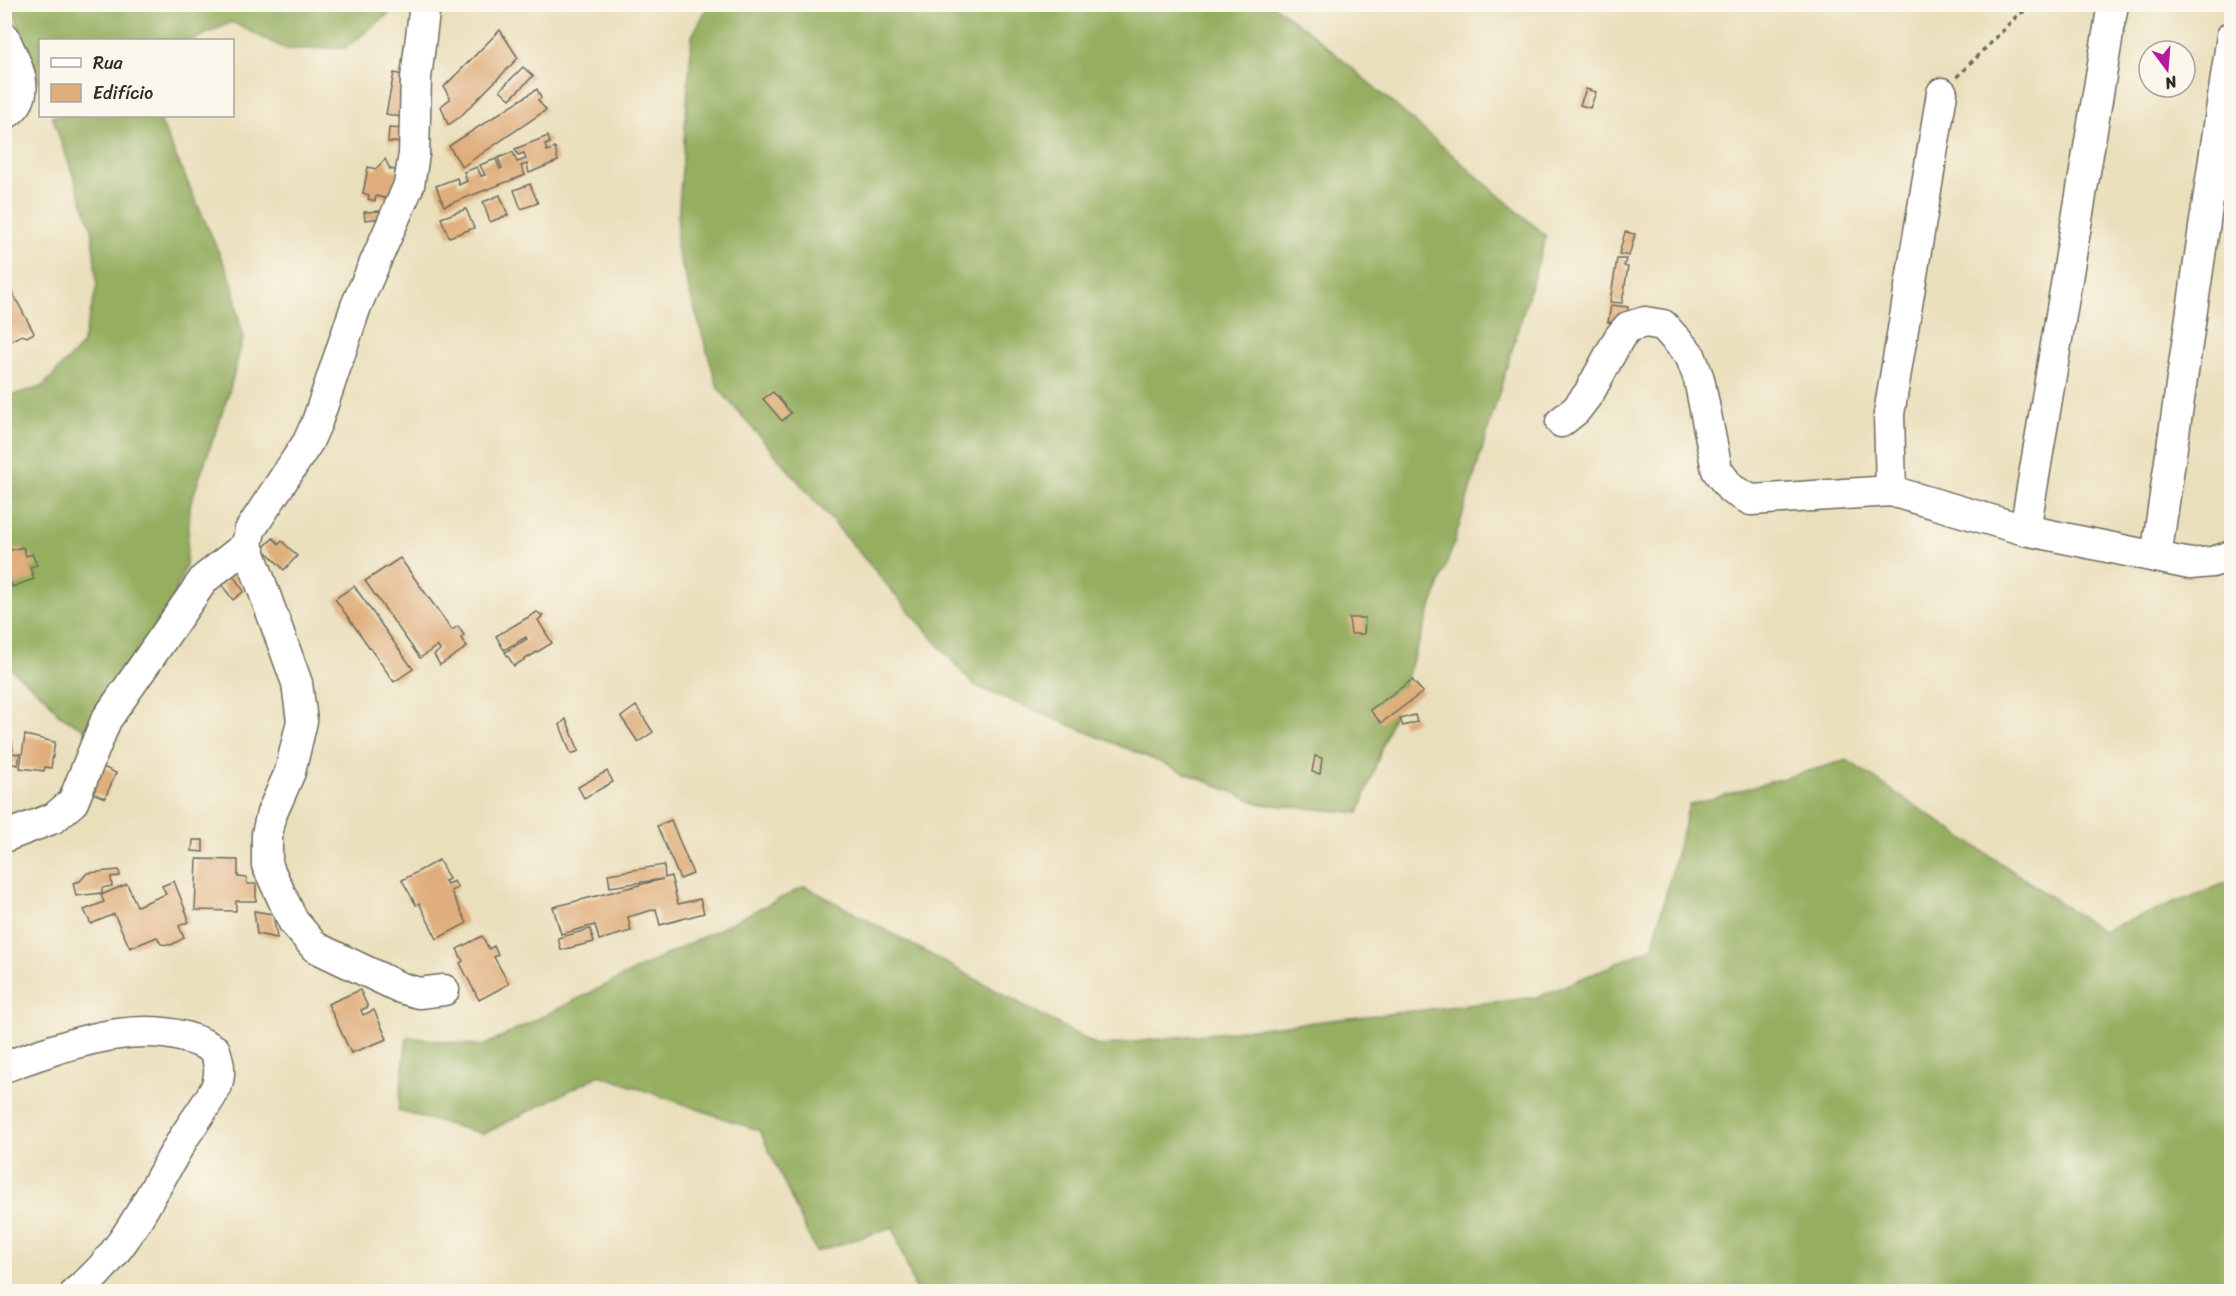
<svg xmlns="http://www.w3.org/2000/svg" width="2236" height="1296" viewBox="0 0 2236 1296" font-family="Sriracha,sans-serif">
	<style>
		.forest { fill: #95ae60; stroke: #606c46; stroke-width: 1.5 }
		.building { fill: #dfae7c }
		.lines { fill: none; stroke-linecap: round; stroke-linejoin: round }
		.minor-casing { stroke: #6e6a5d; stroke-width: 33 }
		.path { stroke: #6e6a5d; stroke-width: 4; stroke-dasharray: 4.5 4.5; stroke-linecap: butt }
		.minor { stroke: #fff; stroke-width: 30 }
	</style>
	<rect width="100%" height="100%" fill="#fbf7ec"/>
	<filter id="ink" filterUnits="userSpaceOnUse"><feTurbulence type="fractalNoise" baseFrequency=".0167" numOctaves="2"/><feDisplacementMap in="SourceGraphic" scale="12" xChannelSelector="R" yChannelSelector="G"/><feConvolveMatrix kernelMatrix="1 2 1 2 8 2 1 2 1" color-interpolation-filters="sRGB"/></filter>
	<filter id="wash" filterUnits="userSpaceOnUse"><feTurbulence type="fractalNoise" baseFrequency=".008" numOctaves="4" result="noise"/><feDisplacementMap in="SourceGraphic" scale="24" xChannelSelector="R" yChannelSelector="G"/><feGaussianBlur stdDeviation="1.35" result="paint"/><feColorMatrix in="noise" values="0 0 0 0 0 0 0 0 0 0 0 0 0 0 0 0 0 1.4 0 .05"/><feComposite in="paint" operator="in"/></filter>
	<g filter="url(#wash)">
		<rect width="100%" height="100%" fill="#eadfbb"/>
		<g class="forest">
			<path d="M11,5V4L393,5L391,12L345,48L285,49L232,22L193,40H40V85Z"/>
			<path d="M709,5H1273L1315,36L1546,236L1455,540L1359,813L1261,804L973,685L718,388L676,246L692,36Z"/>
			<path d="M52,116H158L232,282L243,339L228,396L190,505L186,564L172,602L94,735L58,714L48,700L5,664L4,397L42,387L82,345L97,287L92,228Z"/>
			<path d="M1847,760L2102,931L2231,881V1291H916L893,1227L816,1252L760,1131L600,1075L484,1134L398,1111L407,1037L483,1046L805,886L1098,1046L1539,997L1652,948L1689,805Z"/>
		</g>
		<g id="blocks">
			<g class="building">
				<path d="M500,30L518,58L460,117L448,125L441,106L450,99L444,87Z"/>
				<path d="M523,67L533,76L510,99L500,90Z"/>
				<path d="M394,73L407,76L405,118L386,114Z"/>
				<path d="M537,89L541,98L538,100L546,110L462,167L449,146Z"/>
				<path d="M1586,89L1596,92L1590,108L1580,105Z"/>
				<path d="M389,128L408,129L407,143L388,142Z"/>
				<path d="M548,136L550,143L545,145L547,151L555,148L558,161L529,173L527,164L521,166L525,175L444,206L436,186L457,178L459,185L467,181L464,172L477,167L481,176L485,175L480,165L496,159L500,169L502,168L498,158L513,152L517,162L526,159L524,153L518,155L515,149Z"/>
				<path d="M385,159L390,169L399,171L393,200L376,196L375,201L368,199L369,195L363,193L368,167L376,169Z"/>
				<path d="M530,184L538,203L521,209L514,190Z"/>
				<path d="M500,195L508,215L490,222L483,202Z"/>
				<path d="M466,209L474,228L449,237L441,218Z"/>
				<path d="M383,211V218L365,220L364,212Z"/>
				<path d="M1625,232L1635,234L1629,256L1619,254Z"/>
				<path d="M1617,259H1626L1624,266L1628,267L1622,303L1610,302Z"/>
				<path d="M4,286L6,290L10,288L34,333L27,337L22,335L10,341L4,331Z"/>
				<path d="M1611,305L1628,307L1627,324L1608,322Z"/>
				<path d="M773,392L791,413L782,421L763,399Z"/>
				<path d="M273,538L279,544L282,541L297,556L284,570L263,548Z"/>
				<path d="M23,547L26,556L32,554L37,565L30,567L34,579L12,587L11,583L8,584L9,588L4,589V552Z"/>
				<path d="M400,558L452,630L458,626L464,635L461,638L467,647L440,665L434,655L440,650L437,646L420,658L365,581Z"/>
				<path d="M231,573L244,591L233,600L222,585L228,580L226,577Z"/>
				<path d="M354,586L413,669L394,682L335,599Z"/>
				<path d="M537,612L543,616L538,620L552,643L514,666L505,652L527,639L526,637L504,650L496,636Z"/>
				<path d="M1349,618H1365L1364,634H1351Z"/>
				<path d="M1412,680L1423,692L1381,723L1370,710Z"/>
				<path d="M636,706L653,732L638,742L621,717Z"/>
				<path d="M1415,715L1417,722L1403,726L1400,719Z"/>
				<path d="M566,719L579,751L571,754L560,725Z"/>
				<path d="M25,735L55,742L51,768L45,767L44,771L20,768Z"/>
				<path d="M11,737L13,750L6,751L4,738Z"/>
				<path d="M10,753L20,754L18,765L8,763Z"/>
				<path d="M1315,756L1322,758L1320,774L1312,772Z"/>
				<path d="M99,765L116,773L105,798L88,791Z"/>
				<path d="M607,771L613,782L584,798L578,787Z"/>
				<path d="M671,820L693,874L680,879L657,826Z"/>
				<path d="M193,840H203V852L192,851Z"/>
				<path d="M197,859L238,860V877L247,878V884H256V901H236V911L195,910Z"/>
				<path d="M439,860L449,879L445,881L447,884L454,881L458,888L451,891L467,923L437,939L419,903L416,905L402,880Z"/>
				<path d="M664,865L665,878L671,876L678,904L700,899L704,913L660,925L656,909L628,917L631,931L599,940L595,925L561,934L553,907L663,879L610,887L608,874Z"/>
				<path d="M119,870L120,876L111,877L112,886L102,888V893L76,896L73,883L80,881L87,873Z"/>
				<path d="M174,881L188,917V922L179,926L184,938L171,945L161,944L157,937L130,948L114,914L91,924L84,910L104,902L101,895L127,884L137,906L166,894L162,886Z"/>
				<path d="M254,911L273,914L277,938L257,934Z"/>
				<path d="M590,929L594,942L561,950L558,938Z"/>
				<path d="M482,936L489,949L494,946L498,955L494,957L509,984L479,1000L460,963L463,961L457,949Z"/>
				<path d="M360,990L368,1007L361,1010L363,1015L374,1010L387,1039L351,1053L328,1004Z"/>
			</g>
		</g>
	</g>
	<g filter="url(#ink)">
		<use href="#blocks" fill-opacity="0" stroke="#6e6a5d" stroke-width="1.5"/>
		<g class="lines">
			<defs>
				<g id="minor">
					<path d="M425,4L416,78L414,154L409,185L356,306L317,422L308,442L250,530L247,545L297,683L302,721L290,772L272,813L267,834V865L293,921L315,947L401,988L419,993L444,990"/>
					<path d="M4,37C15,64 37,95 4,115"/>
					<path d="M1561,422L1576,410L1589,393L1619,338L1628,327L1645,322L1663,325L1690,355L1699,379L1717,470L1731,489L1751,500L1891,491L2025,530L2190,564L2212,562L2232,556"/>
					<path d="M1891,491L1889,414L1942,93"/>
					<path d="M2025,530L2113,4"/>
					<path d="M2156,557L2232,36"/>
					<path d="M4,837L54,818L73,802L106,720L204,579L247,545"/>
					<path d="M4,1067C69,1044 152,1011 215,1050C219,1063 221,1072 217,1085C214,1095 190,1127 183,1139C151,1192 126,1253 76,1292"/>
				</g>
			</defs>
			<use href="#minor" class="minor-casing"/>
			<path class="path" d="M1957,77L2020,13L2042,4"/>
			<use href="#minor" class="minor"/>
		</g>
	</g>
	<rect width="2236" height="1296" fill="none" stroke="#fbf7ec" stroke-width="24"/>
	<rect x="39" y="39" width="195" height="78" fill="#fbf7ec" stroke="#a8a59f" stroke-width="1.5"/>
	<rect x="51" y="58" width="30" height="9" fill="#ffffff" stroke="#a8a59f" stroke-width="1.5"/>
	<text x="93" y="69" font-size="18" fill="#2b2b2b">Rua</text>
	<rect x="51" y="84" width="30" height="18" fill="#dfae7c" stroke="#a8a59f" stroke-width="1.5"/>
	<text x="93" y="99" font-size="18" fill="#2b2b2b">Edifício</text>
	<g transform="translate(2167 69) rotate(164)"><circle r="28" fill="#fbf7ec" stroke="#a8a59f" stroke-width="1.5"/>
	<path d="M0-4.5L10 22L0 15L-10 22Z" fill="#b5179e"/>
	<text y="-9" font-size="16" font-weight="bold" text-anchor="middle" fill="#2b2b2b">N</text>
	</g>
</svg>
